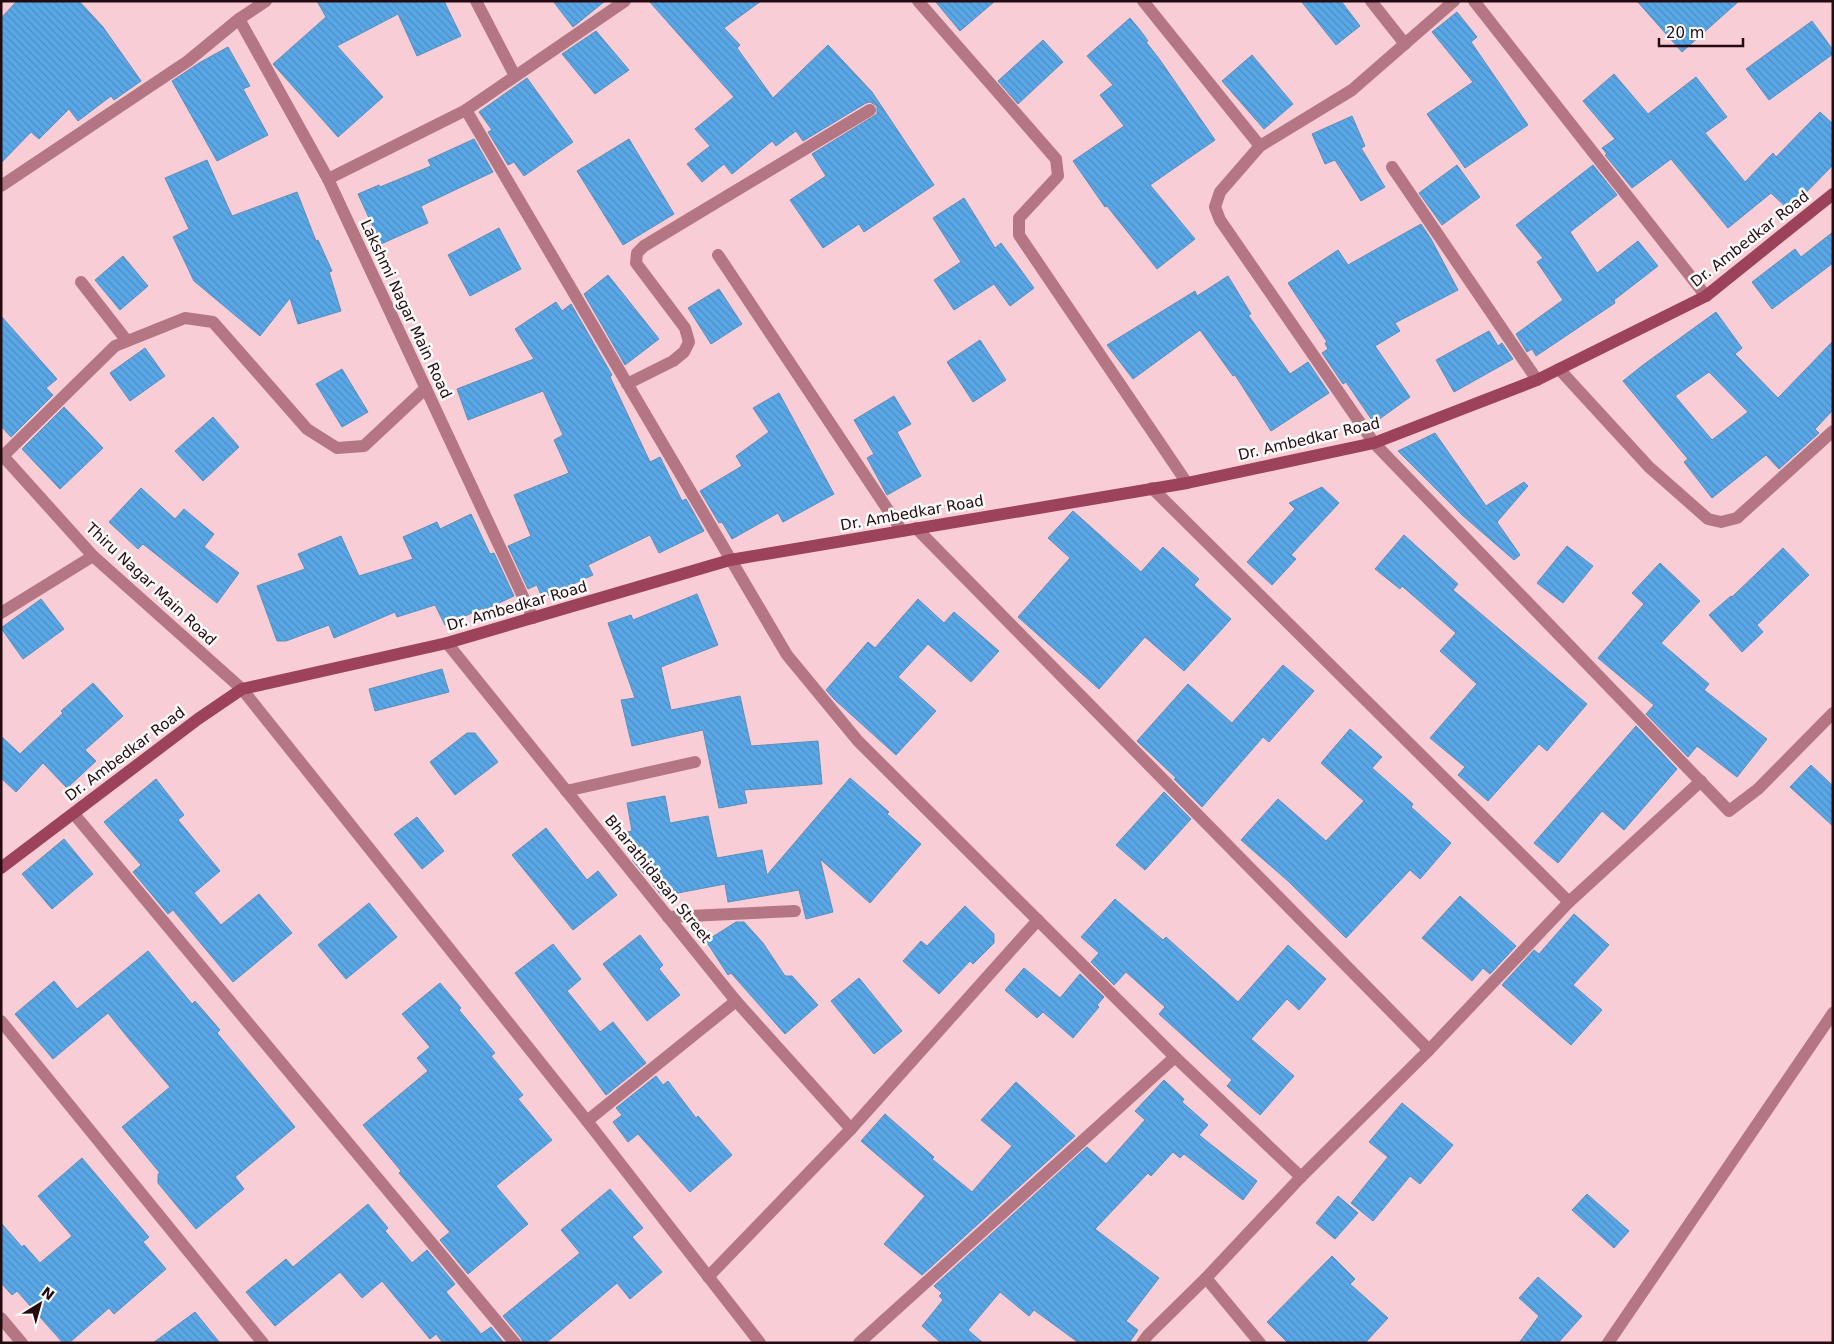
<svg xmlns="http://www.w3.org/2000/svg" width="1834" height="1344" viewBox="0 0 1834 1344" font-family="'DejaVu Sans',sans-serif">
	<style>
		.building { fill: url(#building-back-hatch); stroke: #5d8fba; fill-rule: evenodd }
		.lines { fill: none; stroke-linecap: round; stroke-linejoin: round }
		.street { stroke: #b57684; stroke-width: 12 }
		.secondary { stroke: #9c425b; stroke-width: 12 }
		.labels { text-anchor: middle; stroke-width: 5; stroke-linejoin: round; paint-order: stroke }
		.street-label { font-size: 15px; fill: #240b12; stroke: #fbfbfb }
	</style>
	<defs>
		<pattern id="building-back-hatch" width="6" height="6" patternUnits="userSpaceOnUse" patternTransform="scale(1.25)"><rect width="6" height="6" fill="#59a7e6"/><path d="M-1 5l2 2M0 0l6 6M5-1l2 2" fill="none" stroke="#4d8ec4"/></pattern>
	</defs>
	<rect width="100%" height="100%" fill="#f9cdd5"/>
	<g class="building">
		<path d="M17,1H79L103,27L141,81L114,100L111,96L78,121L69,109L39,139L31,132L1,163V18Z"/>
		<path d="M317,1H444L461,36L417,56L398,14L337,46L383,97L338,137L273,64L326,17Z"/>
		<path d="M553,1H605L573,27Z"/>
		<path d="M649,1H761L724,28L740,45L737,48L773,98L828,45L872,92L934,185L864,232L859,224L823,248L790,200L826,176L812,154L877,114V106L870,102L866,103L803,141L796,131L776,146L772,141L732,174L724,164L702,182L687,164L710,146L695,129L734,97Z"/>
		<path d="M935,1H995L960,31Z"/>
		<path d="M1301,1H1341L1360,26L1336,45Z"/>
		<path d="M1637,1H1739L1682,52Z"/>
		<path d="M1457,12L1477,37L1471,42L1528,125L1465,168L1427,114L1473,82L1432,32Z"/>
		<path d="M1130,18L1140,30L1148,41L1146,42L1160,60L1215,140L1150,185L1195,239L1157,269L1107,206L1105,207L1073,161L1124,126L1100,95L1113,85L1087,56Z"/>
		<path d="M1812,21L1833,50V54L1769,100L1746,69Z"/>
		<path d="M596,31L629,70L595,94L562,54Z"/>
		<path d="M1043,40L1063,62L1018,104L998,81Z"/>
		<path d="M228,47L250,86L243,89L268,135L217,161L172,81L199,63Z"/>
		<path d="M1252,55L1293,104L1264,129L1222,81Z"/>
		<path d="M1614,74L1648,114L1696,77L1727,117L1705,133L1745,182L1773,153L1776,157L1820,112L1833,124V165L1789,210L1771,193L1728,228L1671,159L1632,188L1605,155L1607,154L1602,148L1615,139L1583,101Z"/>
		<path d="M527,78L573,142L524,176L514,162L508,165L488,132L492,130L479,112Z"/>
		<path d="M1352,116L1365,146L1361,148L1385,187L1361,201L1335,160L1325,164L1312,134Z"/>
		<path d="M474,139L493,172L421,206L428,223L381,244L358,194L379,185L380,187L431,166L428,160Z"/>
		<path d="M629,139L674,214L623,245L577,171Z"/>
		<path d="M207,160L232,216L297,192L316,241L318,240L332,271L329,272L341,311L298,324L290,298L260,336L194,281L173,237L189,229L165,178Z"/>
		<path d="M1457,165L1480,197L1442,225L1419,193Z"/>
		<path d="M1593,165L1617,195L1570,232L1597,273L1638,241L1658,266L1614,300L1615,303L1536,356L1532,349L1527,352L1516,334L1563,300L1537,262L1543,258L1516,225Z"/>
		<path d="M964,198L995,248L1001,243L1034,288L1010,306L994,284L954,310L934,280L961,262L933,218Z"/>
		<path d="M1421,224L1431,239L1458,290L1395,323L1400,331L1375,346L1410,397L1374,423L1346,382L1343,384L1322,353L1328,349L1325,343L1327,342L1288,283L1338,250L1348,265Z"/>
		<path d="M499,228L521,269L470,296L448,255Z"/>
		<path d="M1833,232V263L1772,309L1752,282L1795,249L1801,257Z"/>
		<path d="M123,256L148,286L120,310L95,280Z"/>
		<path d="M608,275L659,339L625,365L584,294Z"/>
		<path d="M1228,276L1251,314L1248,315L1290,374L1308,362L1329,393L1271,431L1235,375L1233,376L1200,330L1133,379L1107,345L1195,291L1197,296Z"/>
		<path d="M719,289L742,324L711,344L688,308Z"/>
		<path d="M556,302L562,311L571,304L612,375L610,377L650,462L660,457L682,501L686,499L704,531L659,553L650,535L588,565L593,575L542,598L537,585L528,589L508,546L531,536L514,495L569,473L554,440L563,435L543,391L468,420L457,389L534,359L515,329Z"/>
		<path d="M1716,312L1742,348L1735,354L1778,398L1833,341V410L1815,429L1819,433L1779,469L1766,455L1712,498L1684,462L1688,459L1623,381L1643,365ZM1709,372L1748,412L1712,440L1675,396Z"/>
		<path d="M1,316L57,379L46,388L53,395L11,437L1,426Z"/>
		<path d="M1489,331L1498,346L1502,343L1513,359L1454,392L1436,360Z"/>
		<path d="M980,340L1006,380L973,402L947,362Z"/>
		<path d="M145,348L165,376L130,401L110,373Z"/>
		<path d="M342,369L368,412L342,427L316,384Z"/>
		<path d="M779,393L834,494L783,522L778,513L732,539L722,522L719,523L700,491L742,466L736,456L769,432L753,408Z"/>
		<path d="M894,396L911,424L897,432L921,476L887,495L867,458L874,454L854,420Z"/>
		<path d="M64,407L103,448L60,489L22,449Z"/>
		<path d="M213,417L239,447L203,481L175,451Z"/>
		<path d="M1435,433L1486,506L1524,482L1528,486L1497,522L1520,555L1514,560L1462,515L1398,451Z"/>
		<path d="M1322,487L1339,503L1291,555L1296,559L1272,585L1247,562L1295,509L1289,503Z"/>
		<path d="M141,488L175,519L184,509L214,534L204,547L239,573L217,603L143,544L138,549L109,522Z"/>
		<path d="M1073,511L1141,572L1163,547L1199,579L1194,585L1231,619L1184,671L1145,637L1099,689L1018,617L1070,558L1048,538Z"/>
		<path d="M471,514L490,554L494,553L514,596L484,610L483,608L445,625L435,605L397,617L395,612L334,638L329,625L286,641H277L257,586L305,569L298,554L341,536L359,576L413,559L403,537L437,522L440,529Z"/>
		<path d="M1404,535L1458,584L1453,590L1587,704L1547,751L1539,744L1488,801L1458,775L1465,767L1430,738L1477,684L1440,651L1456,633L1402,586L1400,589L1375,569Z"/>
		<path d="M1567,546L1593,566L1563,603L1537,583Z"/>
		<path d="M1783,548L1809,575L1757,625L1763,632L1742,652L1709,615L1731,596L1732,597Z"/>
		<path d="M1660,563L1700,601L1661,643L1709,684L1704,690L1767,739L1737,777L1697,746L1688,757L1646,714L1654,705L1598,658L1644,604L1632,593Z"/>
		<path d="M697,594L718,645L661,667L671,710L740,696L751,746L818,741L822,784L744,790L747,803L719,808L703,730L632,746L621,700L635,698L608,623L631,615L633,620Z"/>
		<path d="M41,599L64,629L23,659L1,628Z"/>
		<path d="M918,599L944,623L954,612L999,651L971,682L928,644L898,677L936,711L896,755L835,700L826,690L868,642L875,648Z"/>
		<path d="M1283,665L1314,691L1269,742L1263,737L1202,807L1174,779L1176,778L1137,741L1188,684L1232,723Z"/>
		<path d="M442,669L449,692L375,711L369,689Z"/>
		<path d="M93,683L123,716L85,750L96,761L67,788L43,763L16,792L1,778V736L20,754L63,713L61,711Z"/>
		<path d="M1636,726L1677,769L1624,830L1602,811L1558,863L1534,843Z"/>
		<path d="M1350,729L1382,757L1372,768L1413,804L1411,807L1451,843L1420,879L1410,870L1346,938L1288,881L1241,840L1278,799L1326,841L1364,801L1321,763Z"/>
		<path d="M467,733H475L498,762L455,795L430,762Z"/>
		<path d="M1811,765L1833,786V826L1790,787Z"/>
		<path d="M850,778L889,812L887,814L921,844L870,903L820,859L833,912L806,919L799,890L728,902L725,884L662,896L653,885L650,869L644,874L633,861L627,832L632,831L627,803L665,796L670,823L708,816L717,858L762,850L767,875Z"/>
		<path d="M156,779L184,815L178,820L220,871L194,893L221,925L259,894L292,933L233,982L173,910L168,914L133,872L141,865L104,822Z"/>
		<path d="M1164,792L1191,819L1145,870L1116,845Z"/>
		<path d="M417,817L444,851L422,869L394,834Z"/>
		<path d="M546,828L587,880L598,871L617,895L573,930L512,855Z"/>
		<path d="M64,839L93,874L52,909L22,874Z"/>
		<path d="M1460,896L1516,946L1490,974L1483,968L1472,981L1422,938Z"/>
		<path d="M1115,899L1163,940L1166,937L1238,1002L1288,945L1326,979L1299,1010L1287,999L1251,1039L1294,1076L1260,1115L1227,1086L1232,1080L1159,1014L1165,1007L1126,972L1114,985L1091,962L1099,953L1081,937Z"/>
		<path d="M369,903L397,937L346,979L318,945Z"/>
		<path d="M965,906L994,934V943L973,964L970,961L939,994L903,961L921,941L927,946Z"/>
		<path d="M1574,914L1609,945L1573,985L1602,1010L1571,1045L1502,985L1534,950L1539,954Z"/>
		<path d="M736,922H744L763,943L785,976H792L818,1005L785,1034L731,973L728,975L706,941Z"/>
		<path d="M640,935L663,965L659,969L680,995L647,1021L603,964Z"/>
		<path d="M553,944L581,979L567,991L600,1032L613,1022L646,1063L606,1095L515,973Z"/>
		<path d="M148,951L192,1004L195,1001L220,1030L217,1033L295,1127L235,1177L244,1189L196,1229L158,1183V1174L160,1173L122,1127L170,1087L129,1039L108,1013L53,1059L15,1014L54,981L77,1009Z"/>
		<path d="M1024,968L1060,998L1080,974L1104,997L1097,1005L1099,1007L1073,1038L1043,1012L1037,1018L1005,990Z"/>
		<path d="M859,978L902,1031L874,1054L831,1001Z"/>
		<path d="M440,983L461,1008L459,1010L495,1053L491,1056L523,1095L518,1099L552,1140L496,1186L528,1224L468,1274L440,1240L450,1232L399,1173L401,1171L363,1125L428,1071L417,1058L430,1047L402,1014Z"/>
		<path d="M656,1076L663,1085L668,1081L696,1118L698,1116L732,1155L690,1192L638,1134L628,1142L613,1122L622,1115L616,1108Z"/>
		<path d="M1164,1080L1184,1099L1182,1102L1208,1125L1199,1135L1257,1181L1243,1200L1184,1154L1180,1158L1173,1152L1151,1176L1148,1173L1095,1229L1159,1278L1126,1321L1138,1330L1129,1343H1079L1034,1310L1029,1316L1000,1292L968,1330L983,1343H941L922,1326L943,1300L939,1296L942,1293L934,1286L1087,1147L1106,1164L1145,1120L1135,1111Z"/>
		<path d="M1016,1082L1075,1136L922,1275L884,1244L925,1196L861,1141L885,1114L934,1157L932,1159L972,1192L1012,1146L981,1120Z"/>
		<path d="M1402,1103L1453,1145L1420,1184L1410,1176L1373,1221L1351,1203L1388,1157L1369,1142Z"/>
		<path d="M82,1158L149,1237L143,1242L166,1269L114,1314L109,1308L69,1343H63L17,1291L12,1295L1,1283V1223L22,1247L24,1245L40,1263L72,1236L38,1196Z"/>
		<path d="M610,1189L643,1228L632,1237L662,1272L630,1299L617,1283L546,1343H523L521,1338L503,1316L580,1253L561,1230Z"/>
		<path d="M1587,1194L1629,1231L1614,1248L1572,1210Z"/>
		<path d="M1338,1196L1358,1213L1335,1239L1316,1223Z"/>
		<path d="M368,1204L388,1228L385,1231L412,1263L427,1250L455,1284L446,1292L481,1334L491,1327L504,1343H443L436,1334L430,1339L382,1281L362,1298L340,1272L275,1326L246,1292L286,1259L293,1267Z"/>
		<path d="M1332,1256L1355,1279L1350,1284L1388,1318L1365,1343H1288L1267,1322Z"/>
		<path d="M1538,1277L1582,1316L1558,1343H1519L1539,1316L1519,1298Z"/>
		<path d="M195,1312L220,1343H153Z"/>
	</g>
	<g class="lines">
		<g class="street">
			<path d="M476,1L515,76"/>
			<path d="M918,1L1056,159L1058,176L1019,218V235L1187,483"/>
			<path d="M1143,1L1260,146"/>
			<path d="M1371,1L1405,44"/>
			<path d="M1454,1L1352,90L1260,146L1220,192L1215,207L1220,220L1374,443L1729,811L1758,789L1833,713"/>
			<path d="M1474,1L1706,296"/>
			<path d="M239,19L328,179L533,618"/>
			<path d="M466,110L787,655L858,741L1175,1057L1301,1177"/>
			<path d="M1392,167L1537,380"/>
			<path d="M328,179L466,110L625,1"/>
			<path d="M1,186L188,61L239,19L266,1"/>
			<path d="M718,255L902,531"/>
			<path d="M81,282L127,341"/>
			<path d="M1559,369L1649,467L1708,519L1721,522L1737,518L1833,431"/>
			<path d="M627,384L673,361L684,352L689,342L685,328L636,263L637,253L644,246L870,110"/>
			<path d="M3,456L115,346L185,318L213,322L307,429L337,448L364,446L426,388"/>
			<path d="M1,457L3,456L93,556L242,689L587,1121L760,1343"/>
			<path d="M1152,488L1569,902"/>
			<path d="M916,528L1429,1050"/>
			<path d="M1,613L93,556"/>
			<path d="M447,643L736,1001L851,1129"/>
			<path d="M566,791L695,762"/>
			<path d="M74,814L515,1343"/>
			<path d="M668,917L795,911"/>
			<path d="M1,1021L263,1343"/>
			<path d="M587,1121L736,1001"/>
			<path d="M708,1277L851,1129L1038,920"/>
			<path d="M1206,1278L1260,1343"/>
			<path d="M1,1318L22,1343"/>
			<path d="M859,1343L1175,1057"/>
			<path d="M1142,1343L1148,1335L1206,1278L1301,1177L1429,1050L1569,902L1701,781"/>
			<path d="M1608,1343L1833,1013"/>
		</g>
		<path class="secondary" d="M1,868L198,719L242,689L447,643L730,560L1187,483L1374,443L1537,380L1706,296L1833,194"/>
	</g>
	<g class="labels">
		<g class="street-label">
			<text transform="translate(1750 239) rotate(-38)" y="5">Dr. Ambedkar Road</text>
			<text transform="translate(406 309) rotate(65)" y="5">Lakshmi Nagar Main Road</text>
			<text transform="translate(1309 439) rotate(-13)" y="5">Dr. Ambedkar Road</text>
			<text transform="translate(912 513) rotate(-10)" y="5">Dr. Ambedkar Road</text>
			<text transform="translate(151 584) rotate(43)" y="5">Thiru Nagar Main Road</text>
			<text transform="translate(517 606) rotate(-16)" y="5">Dr. Ambedkar Road</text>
			<text transform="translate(125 754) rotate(-37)" y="5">Dr. Ambedkar Road</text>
			<text transform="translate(658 879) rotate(51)" y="5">Bharathidasan Street</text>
		</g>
	</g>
	<rect width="1834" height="1344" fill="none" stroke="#240b12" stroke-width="5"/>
	<g transform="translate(40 1304) rotate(37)" stroke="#fbfbfb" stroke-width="4" paint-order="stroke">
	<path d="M0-4L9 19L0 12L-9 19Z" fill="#240b12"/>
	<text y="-8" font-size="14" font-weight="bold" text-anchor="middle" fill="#240b12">N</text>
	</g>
	<path d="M1659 38v8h84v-8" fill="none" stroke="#240b12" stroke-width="2.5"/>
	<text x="1666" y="38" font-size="15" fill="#240b12" stroke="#fbfbfb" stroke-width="4" paint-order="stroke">20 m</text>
</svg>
